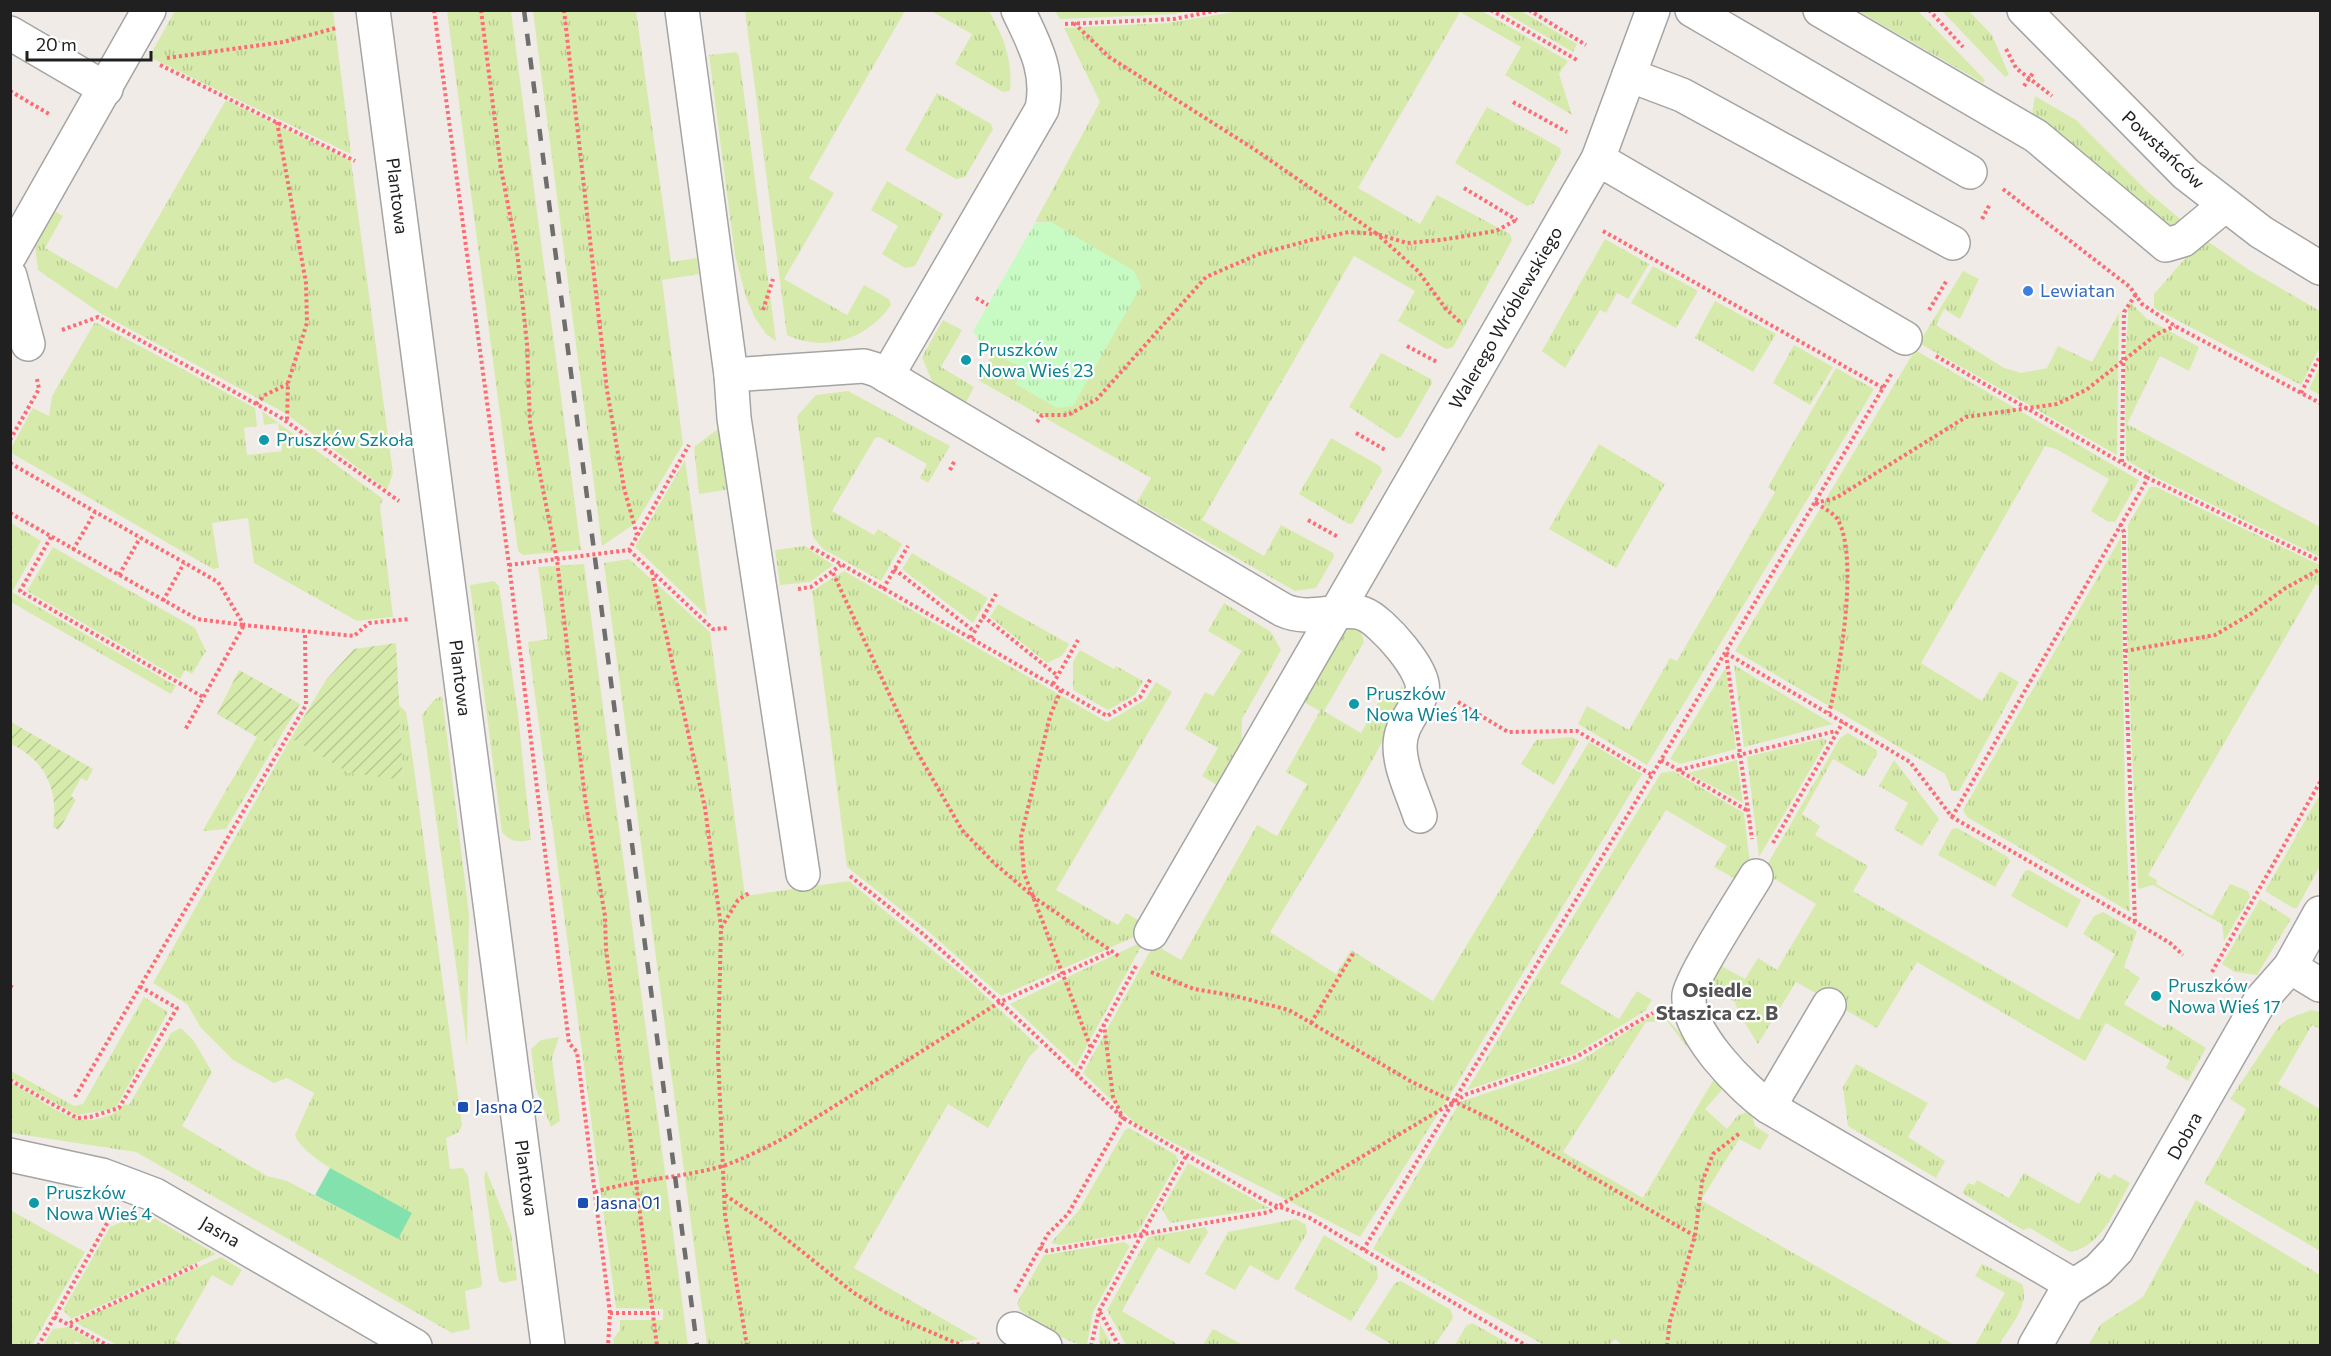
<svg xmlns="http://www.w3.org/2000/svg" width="2331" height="1356" viewBox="0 0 2331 1356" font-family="Commissioner,sans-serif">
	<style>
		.grass { fill: url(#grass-tufts) }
		.park { fill: url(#park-tufts) }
		.garden { fill: url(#garden-furrows) }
		.pitch { fill: #82e1ac }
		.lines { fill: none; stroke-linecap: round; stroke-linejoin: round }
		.minor-casing { stroke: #a4a4a4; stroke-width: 36 }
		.path { stroke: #fd6b75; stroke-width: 4; stroke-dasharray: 3 3; stroke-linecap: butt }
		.minor { stroke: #fff; stroke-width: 33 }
		.rail { stroke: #6e6e6e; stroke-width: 4.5; stroke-dasharray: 12 12; stroke-linecap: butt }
		.shop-dot { fill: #3f7fe0; stroke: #fff; stroke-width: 2 }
		.culture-dot { fill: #0f9aa8; stroke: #fff; stroke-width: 2 }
		.transit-dot { fill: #1a4fb4; stroke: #fff; stroke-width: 2 }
		.labels { text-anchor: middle; stroke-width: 4.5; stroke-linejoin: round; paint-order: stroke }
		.street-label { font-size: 18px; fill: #202020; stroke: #fff }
		.shop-label { font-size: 18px; fill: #366cbe; stroke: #fff; text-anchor: start }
		.culture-label { font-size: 18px; fill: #0d838f; stroke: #fff; text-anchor: start }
		.transit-label { font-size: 18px; fill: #164399; stroke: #fff; text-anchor: start }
		.neighbourhood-label { font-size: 20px; font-weight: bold; fill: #535353; stroke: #fff }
	</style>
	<defs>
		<pattern id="grass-tufts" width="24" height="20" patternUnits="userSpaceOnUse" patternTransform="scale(1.5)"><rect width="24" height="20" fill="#d6ebab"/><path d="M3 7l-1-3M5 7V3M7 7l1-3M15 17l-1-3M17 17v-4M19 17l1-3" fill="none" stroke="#b7c993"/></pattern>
		<pattern id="park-tufts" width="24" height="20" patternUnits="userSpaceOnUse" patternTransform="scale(1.5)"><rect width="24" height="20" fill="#c8fbc3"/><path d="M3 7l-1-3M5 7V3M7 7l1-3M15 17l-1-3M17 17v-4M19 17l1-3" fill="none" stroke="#acd7a7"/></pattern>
		<pattern id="garden-furrows" width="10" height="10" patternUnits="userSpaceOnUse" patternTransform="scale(1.5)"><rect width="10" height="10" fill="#d6ebab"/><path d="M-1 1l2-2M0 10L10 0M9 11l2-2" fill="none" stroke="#b7c993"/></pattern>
	</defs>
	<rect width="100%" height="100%" fill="#f0ebe6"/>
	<g class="grass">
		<path d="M1245,10L1482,11L1568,61L1559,74L1572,115L1505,75L1521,47L1460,12L1358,188L1420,224L1437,195L1510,234L1512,240L1453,347L1446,349L1398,321L1415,291L1354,256L1202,520L1264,556L1281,525L1333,553L1334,557L1316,588L1295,591L1137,502L1151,478L978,380L994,351L1023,369L1016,384L1058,408L1052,222H1035L1100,102L1064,28L1168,23Z"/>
		<path d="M175,11H333L351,154L149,57Z"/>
		<path d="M447,11H511L581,550L523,555L518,551Z"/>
		<path d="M533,11H636L671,262L697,258L699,274L662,280L683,444L636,523L602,546Z"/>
		<path d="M745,11H905L809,178L834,193L784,279L847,315L864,285L889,299L891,305C867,339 826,353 787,335Z"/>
		<path d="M931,11H989C1004,37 1013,61 1010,91L1003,92L955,64L972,34Z"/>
		<path d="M1055,11H1192L1174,14L1060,19Z"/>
		<path d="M1502,11H1521L1577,44L1573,52Z"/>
		<path d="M1858,11H1918L1985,80L1983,83Z"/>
		<path d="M1942,11H1969L1992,35L2009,75L2005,77Z"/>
		<path d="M736,52L739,56L776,341L766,334L755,318L746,297L735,255L709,55Z"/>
		<path d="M937,93L991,124L993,129L965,177L956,179L905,150Z"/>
		<path d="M2035,96L2076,120L2147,191L2186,224L2166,225L2032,114Z"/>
		<path d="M226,100L351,161L393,473L387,490L285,413L100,313L38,270L35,247L53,210L63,216L45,248L117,289Z"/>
		<path d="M1487,107L1560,148L1561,153L1533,204L1527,206L1455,163Z"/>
		<path d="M887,181L943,214L915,266L905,268L882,254L898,226L871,210Z"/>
		<path d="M2203,238L2249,270L2320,311V347L2301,385L2154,308V294Z"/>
		<path d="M1605,239L1649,264L1628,299L1617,293L1606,313L1600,310L1565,368L1542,351Z"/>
		<path d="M1653,266L1698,291L1676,328L1631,303Z"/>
		<path d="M1963,271L1979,279L1960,319L1944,309L1936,325L2004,368L2021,373L2047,368L2058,346L2092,362L2119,313L2117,455L1919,343Z"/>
		<path d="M1715,301L1776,334L1753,372L1695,338Z"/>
		<path d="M2129,301L2147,319L2199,347L2189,371L2160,356L2127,424L2320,527V557L2157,478L2126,460L2125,363Z"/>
		<path d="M943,320L962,330L941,367L974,387L965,404L933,384L922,357Z"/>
		<path d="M95,322L255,408L257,426L244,428L247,455L282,451L278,423L264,425L262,411L383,499L380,506L393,617L357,621L254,563L248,518L212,523L219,568L213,569L13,454L11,448L33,408L49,416L52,396Z"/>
		<path d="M1794,345L1833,367L1810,405L1773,383Z"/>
		<path d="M1915,350L2139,480L2115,522L2107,521L2091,511L2109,479L2056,449L2045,446L1921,663L1982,701L2000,671L2019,682L1959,791H1952L1945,774L1735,651Z"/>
		<path d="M1381,353L1431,379L1432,383L1401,437L1396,438L1349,407Z"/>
		<path d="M2320,366V395L2309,389Z"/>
		<path d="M1836,368L1874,389L1647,765L1578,724L1587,706L1629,730L1670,658L1677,661L1775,492L1768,487Z"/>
		<path d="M848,391L950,446L928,483L920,478L927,464L879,437L875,438L832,511L874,535L878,529L902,544L881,581L823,549L813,537L797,416L816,395Z"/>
		<path d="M722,426L731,489L699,494L694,447Z"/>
		<path d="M1331,438L1380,466L1382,471L1353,523L1349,524L1299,494Z"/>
		<path d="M1599,444L1665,484L1616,568L1549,529Z"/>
		<path d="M685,460L707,616L635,547Z"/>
		<path d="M2150,487H2156L2320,565V586L2316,584L2148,875L2157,880L2156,884L2212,916L2230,884L2248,891L2250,897L2224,941L2222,924L2153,885L2138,889L2127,633L2128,525Z"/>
		<path d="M11,523L41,541L12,592L176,686L171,694L11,602Z"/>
		<path d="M2121,537L2125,804L2130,912L1967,817L1963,810Z"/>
		<path d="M805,546L833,565L810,582L780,585L775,550Z"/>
		<path d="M53,547L195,628L206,651L192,674L185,670L180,679L27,591Z"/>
		<path d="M912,553L988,598L973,623L902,569Z"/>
		<path d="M629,559L710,632L745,896L849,881L972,983L1039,1047L1029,1057L988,1128L948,1104L854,1268L978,1339L935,1346L707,1345L604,563Z"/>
		<path d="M584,564L688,1345H614L613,1339L620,1330V1320H663V1309L616,1308L528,642L548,639L538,567Z"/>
		<path d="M844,571L1107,722L1145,700L1156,682L1172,692L1056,890L1118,925L1126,913L1145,924L1139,935L1001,996L929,932L847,867L812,591Z"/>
		<path d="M494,581L499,586L518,714L531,840C518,842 511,843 502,832L470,585Z"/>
		<path d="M1224,603L1271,632L1281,650L1242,719L1241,759L1224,789L1202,776L1218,748L1185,729L1205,692L1213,696L1242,651L1208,631Z"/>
		<path d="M998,604L1069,644L1062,656L1047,663L990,617Z"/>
		<path d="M1349,628L1361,632L1364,642L1324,711L1361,733L1384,692L1395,698L1402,686L1407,697L1353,795L1270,932L1336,974L1351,950L1433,1001L1589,742L1642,774L1452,1092L1360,1237L1136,1124L1083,1073L1154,944L1181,960L1257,825L1277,836L1307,784L1286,772L1320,711L1296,698L1336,631Z"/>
		<path d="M1080,650L1114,669L1116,666L1143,681L1135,695L1108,710L1073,690V662Z"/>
		<path d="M1734,665L1833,724L1744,747Z"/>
		<path d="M1726,667L1736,749L1680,764L1670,759Z"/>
		<path d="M442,696L469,914L467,1046L422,715L434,700Z"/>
		<path d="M399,705L406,712L408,724L462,1125L459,1132L446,1138L450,1169L463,1168L468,1176L482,1283L481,1287L465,1291L470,1329L452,1333L136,1152L11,1133L10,1082C27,1091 60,1115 77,1119C91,1123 117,1116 124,1104L129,1105L171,1033L181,1028L194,1041L212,1072L182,1126L267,1176L287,1181L398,1239L412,1213C386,1198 303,1161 295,1135L314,1093L287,1078L274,1083L233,1060L201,1028L187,1004L153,983L291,738L349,773L403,779Z"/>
		<path d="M1848,733L1877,750V754L1864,777L1833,759L1802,814L1820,826L1815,835L1868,866L1853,891L2079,1020L2115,954L2083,934L2094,916L2103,912L2137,931L2124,967L2140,978L2124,1004L2164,1028L2168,1024L2206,1048L2188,1081L2166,1068L2170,1060L2106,1023L2085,1061L1917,962L1877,1028L1796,982L1758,1044L1739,1014L1735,1002L1707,986L1718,964L1745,979L1758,958L1777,970L1816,904L1763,872L1840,738Z"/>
		<path d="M257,737L274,747L226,829L205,831L203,830Z"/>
		<path d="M1572,737L1579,741L1554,785L1521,764L1536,740Z"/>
		<path d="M1823,738L1827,741L1759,857L1747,757Z"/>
		<path d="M1737,760L1743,803L1688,773Z"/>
		<path d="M1894,760L1939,819L1922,846L1894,829L1908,803L1879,786Z"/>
		<path d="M1673,771L1744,813L1750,864L1739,881L1714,867L1727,846L1666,810L1560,983L1619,1019L1637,991L1652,1000L1645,1011L1575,1054L1467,1090L1661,773Z"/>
		<path d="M2320,794V866L2297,908H2293L2265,891Z"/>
		<path d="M1957,828L2008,857L2010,861L1995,887L1938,855L1952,829Z"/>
		<path d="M2029,870L2081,900L2067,928L2011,896L2025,871Z"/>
		<path d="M2260,899L2291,919L2257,975L2235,972L2222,964Z"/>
		<path d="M1144,941L1076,1066L1010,1004Z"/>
		<path d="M144,997L168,1012L117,1106L108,1110L77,1115L11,1078V1071L74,1106L83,1104Z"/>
		<path d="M2311,1010L2320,1012V1029L2312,1025L2278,1084L2320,1109V1251L2204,1183L2246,1109L2230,1099L2279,1026L2288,1019Z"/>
		<path d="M1663,1014L1690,1045L1687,1047L1667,1021L1646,1022L1563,1152L1643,1198L1714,1079L1722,1082L1721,1091L1705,1109L1727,1129L1738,1115L1751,1111L1755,1126L1769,1135L1760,1150L1739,1139L1701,1200L1954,1345L1623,1346L1615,1339L1609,1345H1544L1373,1249L1460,1102L1578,1062L1650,1017Z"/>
		<path d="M559,1037L552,1058L560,1121L551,1127L536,1089L531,1049L541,1040Z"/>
		<path d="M1856,1064L1928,1103L1908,1137L1945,1161L1936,1178L1848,1126L1843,1087Z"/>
		<path d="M1129,1128L1176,1155L1178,1161L1138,1232L1061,1245L1051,1243L1079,1210L1125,1130Z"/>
		<path d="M1188,1163L1269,1208L1170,1223L1162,1209Z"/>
		<path d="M486,1170L511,1233L517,1280L504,1283L499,1281L497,1273L484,1178Z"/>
		<path d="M2098,1172L2110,1179L2114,1174L2130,1183C2115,1209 2103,1246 2070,1252L2030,1228L2023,1230L1962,1193L1968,1183L1974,1185L1977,1180L2009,1198L2024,1173L2079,1204Z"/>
		<path d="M2196,1200L2320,1275V1345H2088L2101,1324L2143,1297Z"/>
		<path d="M10,1210L85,1252L32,1345H11Z"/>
		<path d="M135,1216L152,1217L216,1254L71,1319L63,1310L110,1227Z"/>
		<path d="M1296,1219L1306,1225L1307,1233L1278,1281L1250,1265L1235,1290L1205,1274L1228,1232Z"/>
		<path d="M1205,1227L1208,1232L1189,1264L1158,1247L1122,1311L1179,1345H1126L1107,1310L1148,1237Z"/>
		<path d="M1324,1235L1377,1267L1378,1278L1351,1321L1294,1289Z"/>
		<path d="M1124,1242L1130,1246L1093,1312L1087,1345C1070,1346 1034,1321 1020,1310L1017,1303L1044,1255Z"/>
		<path d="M221,1257L242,1270L232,1286L212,1275L175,1340L184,1345H117L75,1322Z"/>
		<path d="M1982,1264L2022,1284C2031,1304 2009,1328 1999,1345H1975L2005,1293L1975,1276Z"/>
		<path d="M1401,1281L1451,1310L1453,1318L1435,1345H1393L1365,1329L1395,1283Z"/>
		<path d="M1472,1323L1511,1345H1455L1466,1326Z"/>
		<path d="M1100,1324L1112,1345H1099Z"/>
		<path d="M68,1327L102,1345H83L76,1341L73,1345H43L53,1329Z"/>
		<path d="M1213,1329L1243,1345H1203Z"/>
	</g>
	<path class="park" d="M1051,222L1134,271L1141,286L1073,406L1058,408L1016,384L1023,369L982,345L973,331L1035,223Z"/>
	<g class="garden">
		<path d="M396,643L403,780L349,773L291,738L326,680L354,649Z"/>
		<path d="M239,670L300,704L274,747L217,714Z"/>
		<path d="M11,722L93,769L87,781L81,778L71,796L76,800L59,830L53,827C59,790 45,760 11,744Z"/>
	</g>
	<path class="pitch" d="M330,1168L412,1213L398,1239L315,1195Z"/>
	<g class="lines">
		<defs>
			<g id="minor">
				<path d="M373,10L548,1346"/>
				<path d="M682,10L731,375L734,418L803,874"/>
				<path d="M1692,10L1970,172"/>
				<path d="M1820,10L2036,136L2166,245L2183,240L2225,205"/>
				<path d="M2024,10L2186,174L2261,232L2320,268"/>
				<path d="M10,33L106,89"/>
				<path d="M1629,75L1682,95L1953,243"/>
				<path d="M1598,159L1905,338"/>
				<path d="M10,255L149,10"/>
				<path d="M10,276L28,344"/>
				<path d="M731,375L864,366L877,370L1283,610C1311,623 1342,605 1364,614C1381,620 1428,673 1422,691C1417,711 1400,723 1400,746C1400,769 1413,794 1420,816"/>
				<path d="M887,376L1042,109C1050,71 1034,44 1018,10"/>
				<path d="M1756,876C1744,896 1691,978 1689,995C1686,1032 1742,1088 1769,1107L2073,1285"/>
				<path d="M1151,933L1598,159L1653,10"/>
				<path d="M2290,967L2320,985"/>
				<path d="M1769,1107L1829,1005"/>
				<path d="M10,1155L102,1175L155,1195L415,1346"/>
				<path d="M1014,1329L1045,1346"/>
				<path d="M2035,1346L2067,1290L2098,1270L2117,1250L2260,1001L2290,967L2320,913"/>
			</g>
		</defs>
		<use href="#minor" class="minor-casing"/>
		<g class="path">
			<path d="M434,10L509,565L569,1043L577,1052L610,1313L608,1346"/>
			<path d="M481,10L501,169L517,251L527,344L530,424L557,560L585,798L605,916L606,949L657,1346"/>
			<path d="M564,10L607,390L624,488L637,535"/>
			<path d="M1491,10L1577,60"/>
			<path d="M1529,10L1586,45"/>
			<path d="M1929,10L1963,47"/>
			<path d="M1074,23L1109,57L1254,149L1377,234L1407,243L1441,240L1496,231L1516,220"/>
			<path d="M1065,24L1174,19L1219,10"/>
			<path d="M2006,49L2016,68L2052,96"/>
			<path d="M167,58L283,42L336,28"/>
			<path d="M160,65L355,161"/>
			<path d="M2024,86L2033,73"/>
			<path d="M10,91L49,114"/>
			<path d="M1513,102L1567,132"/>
			<path d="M277,122L306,283L307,323L288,383L287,421"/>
			<path d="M1464,188L1517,220"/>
			<path d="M2003,189L2130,287L2142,304L2175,326L2320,403"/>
			<path d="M1982,219L1990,204"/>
			<path d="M1603,231L1883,388"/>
			<path d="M976,298L988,305"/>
			<path d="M763,310L773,279"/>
			<path d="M1929,310L1947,280"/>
			<path d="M62,330L98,317L280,417L399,501"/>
			<path d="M1407,346L1437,362"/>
			<path d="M1936,356L2148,478"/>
			<path d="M2301,393L2320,356"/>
			<path d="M256,404L265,395L288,384"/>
			<path d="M1037,422L1042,415H1068L1097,399L1206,277L1259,254L1311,240L1349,232L1377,234L1418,271L1446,309L1460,322"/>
			<path d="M1356,433L1387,451"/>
			<path d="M10,440L39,389L37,379"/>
			<path d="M2122,462L2124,312L2136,294"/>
			<path d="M10,463L218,582L244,625L354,636L369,623L409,619"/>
			<path d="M950,470L955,460"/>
			<path d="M1815,503L1836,498L1966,417L2057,404L2086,390L2157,334L2175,326"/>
			<path d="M1816,503C1823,508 1834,513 1838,520C1859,558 1840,671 1829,713"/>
			<path d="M10,513L197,619L244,625L185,730"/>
			<path d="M1308,520L1338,537"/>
			<path d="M2120,524L2124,532L2125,651L2135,922"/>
			<path d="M51,537L20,591L203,697"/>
			<path d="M811,547L1107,716L1140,697L1151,678"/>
			<path d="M73,550L95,512"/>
			<path d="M629,550L713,629L729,628"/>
			<path d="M509,565L629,550L689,445"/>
			<path d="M894,569L974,631"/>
			<path d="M652,572L705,808L721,927"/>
			<path d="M833,573L912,743L962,830L994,863L1035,898L1120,957"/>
			<path d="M119,575L140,538"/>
			<path d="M798,589L811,587L841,565"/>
			<path d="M883,589L908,546"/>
			<path d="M163,601L184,563"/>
			<path d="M983,616L1058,676"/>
			<path d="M971,638L996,594"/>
			<path d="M2125,651L2215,635L2249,615L2284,589L2320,569"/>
			<path d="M1726,653L1910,762L1952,817L2135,922L2170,943L2183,955"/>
			<path d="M1726,654L1752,839"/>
			<path d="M1053,684L1078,640"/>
			<path d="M1061,690L1050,716L1021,837L1024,873L1091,1048"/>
			<path d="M1458,702L1508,732L1577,731L1652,775L1892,373"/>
			<path d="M1661,760L1748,811"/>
			<path d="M1679,770L1836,731"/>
			<path d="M1952,817L2148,478L2320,561"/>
			<path d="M1773,843L1843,722"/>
			<path d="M850,876L923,934L1000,1002L1123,1118L1269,1203L1310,1218L1527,1346"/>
			<path d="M1151,972L1194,989L1235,996L1289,1010L1412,1082L1491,1119L1695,1236"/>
			<path d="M2212,972L2320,782"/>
			<path d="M10,986L15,989"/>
			<path d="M1311,1023L1354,952"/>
			<path d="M1077,1074L1136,966"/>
			<path d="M10,1080L77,1118L90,1117L119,1108L177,1008L139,986"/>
			<path d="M75,1097L306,705L305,633"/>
			<path d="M595,1192C637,1179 681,1178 723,1166C743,1159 763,1149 782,1139L1000,1002L1113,951"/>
			<path d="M725,1195L765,1222L854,1293L887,1313L963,1346"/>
			<path d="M1040,1247L1047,1251L1269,1212L1467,1094L1576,1057L1653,1013"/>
			<path d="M1363,1250L1652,775"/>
			<path d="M1015,1292L1048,1234L1068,1214L1123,1118L1113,1097L1104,1025"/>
			<path d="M1100,1312L1119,1346"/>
			<path d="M610,1313H659"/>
			<path d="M54,1317L109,1346"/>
			<path d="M70,1323L197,1265"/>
			<path d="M38,1346L110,1218"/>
			<path d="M747,1346L725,1215L718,1055L721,928L738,900L749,893"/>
			<path d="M971,1346L980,1344"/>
			<path d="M1091,1346L1099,1311L1186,1156"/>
			<path d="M1667,1346L1670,1321L1695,1236L1702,1182L1713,1154L1740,1133"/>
		</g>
		<use href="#minor" class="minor"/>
		<path class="rail" d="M524,10L697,1346"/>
	</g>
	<circle class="shop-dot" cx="2028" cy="291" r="6"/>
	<g class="culture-dot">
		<circle cx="966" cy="360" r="6"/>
		<circle cx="264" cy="440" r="6"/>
		<circle cx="1354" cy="704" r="6"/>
		<circle cx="2156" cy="996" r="6"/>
		<circle cx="34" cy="1203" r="6"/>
	</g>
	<g class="transit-dot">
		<rect x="457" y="1101" width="12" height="12" rx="3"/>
		<rect x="577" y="1197" width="12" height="12" rx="3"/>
	</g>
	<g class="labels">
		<g class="street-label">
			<text transform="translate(2163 150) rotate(43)" y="6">Powstańców</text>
			<text transform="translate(397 196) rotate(83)" y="6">Plantowa</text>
			<text transform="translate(1506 318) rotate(-60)" y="6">Walerego Wróblewskiego</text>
			<text transform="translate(460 678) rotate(83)" y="6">Plantowa</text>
			<text transform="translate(2185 1136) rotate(-61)" y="6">Dobra</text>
			<text transform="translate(526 1178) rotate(82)" y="6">Plantowa</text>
			<text transform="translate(220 1232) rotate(30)" y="6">Jasna</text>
		</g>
		<g class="shop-label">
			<text x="2040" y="297">Lewiatan</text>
		</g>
		<g class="culture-label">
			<text x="978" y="356">Pruszków<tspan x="978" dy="21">Nowa Wieś 23</tspan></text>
			<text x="276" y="446">Pruszków Szkoła</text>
			<text x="1366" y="700">Pruszków<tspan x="1366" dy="21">Nowa Wieś 14</tspan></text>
			<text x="2168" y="992">Pruszków<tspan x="2168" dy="21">Nowa Wieś 17</tspan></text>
			<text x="46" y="1199">Pruszków<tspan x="46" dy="21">Nowa Wieś 4</tspan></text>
		</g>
		<g class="transit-label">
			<text x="475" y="1113">Jasna 02</text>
			<text x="595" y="1209">Jasna 01</text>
		</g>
		<g class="neighbourhood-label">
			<text x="1717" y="997">Osiedle<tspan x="1717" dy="23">Staszica cz. B</tspan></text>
		</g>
	</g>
	<rect width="2331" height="1356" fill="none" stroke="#202020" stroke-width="24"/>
	<path d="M27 51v9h124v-9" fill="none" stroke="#202020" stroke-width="3"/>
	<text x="36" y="51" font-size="18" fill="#202020" stroke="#ffffff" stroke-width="4.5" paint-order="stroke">20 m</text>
</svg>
